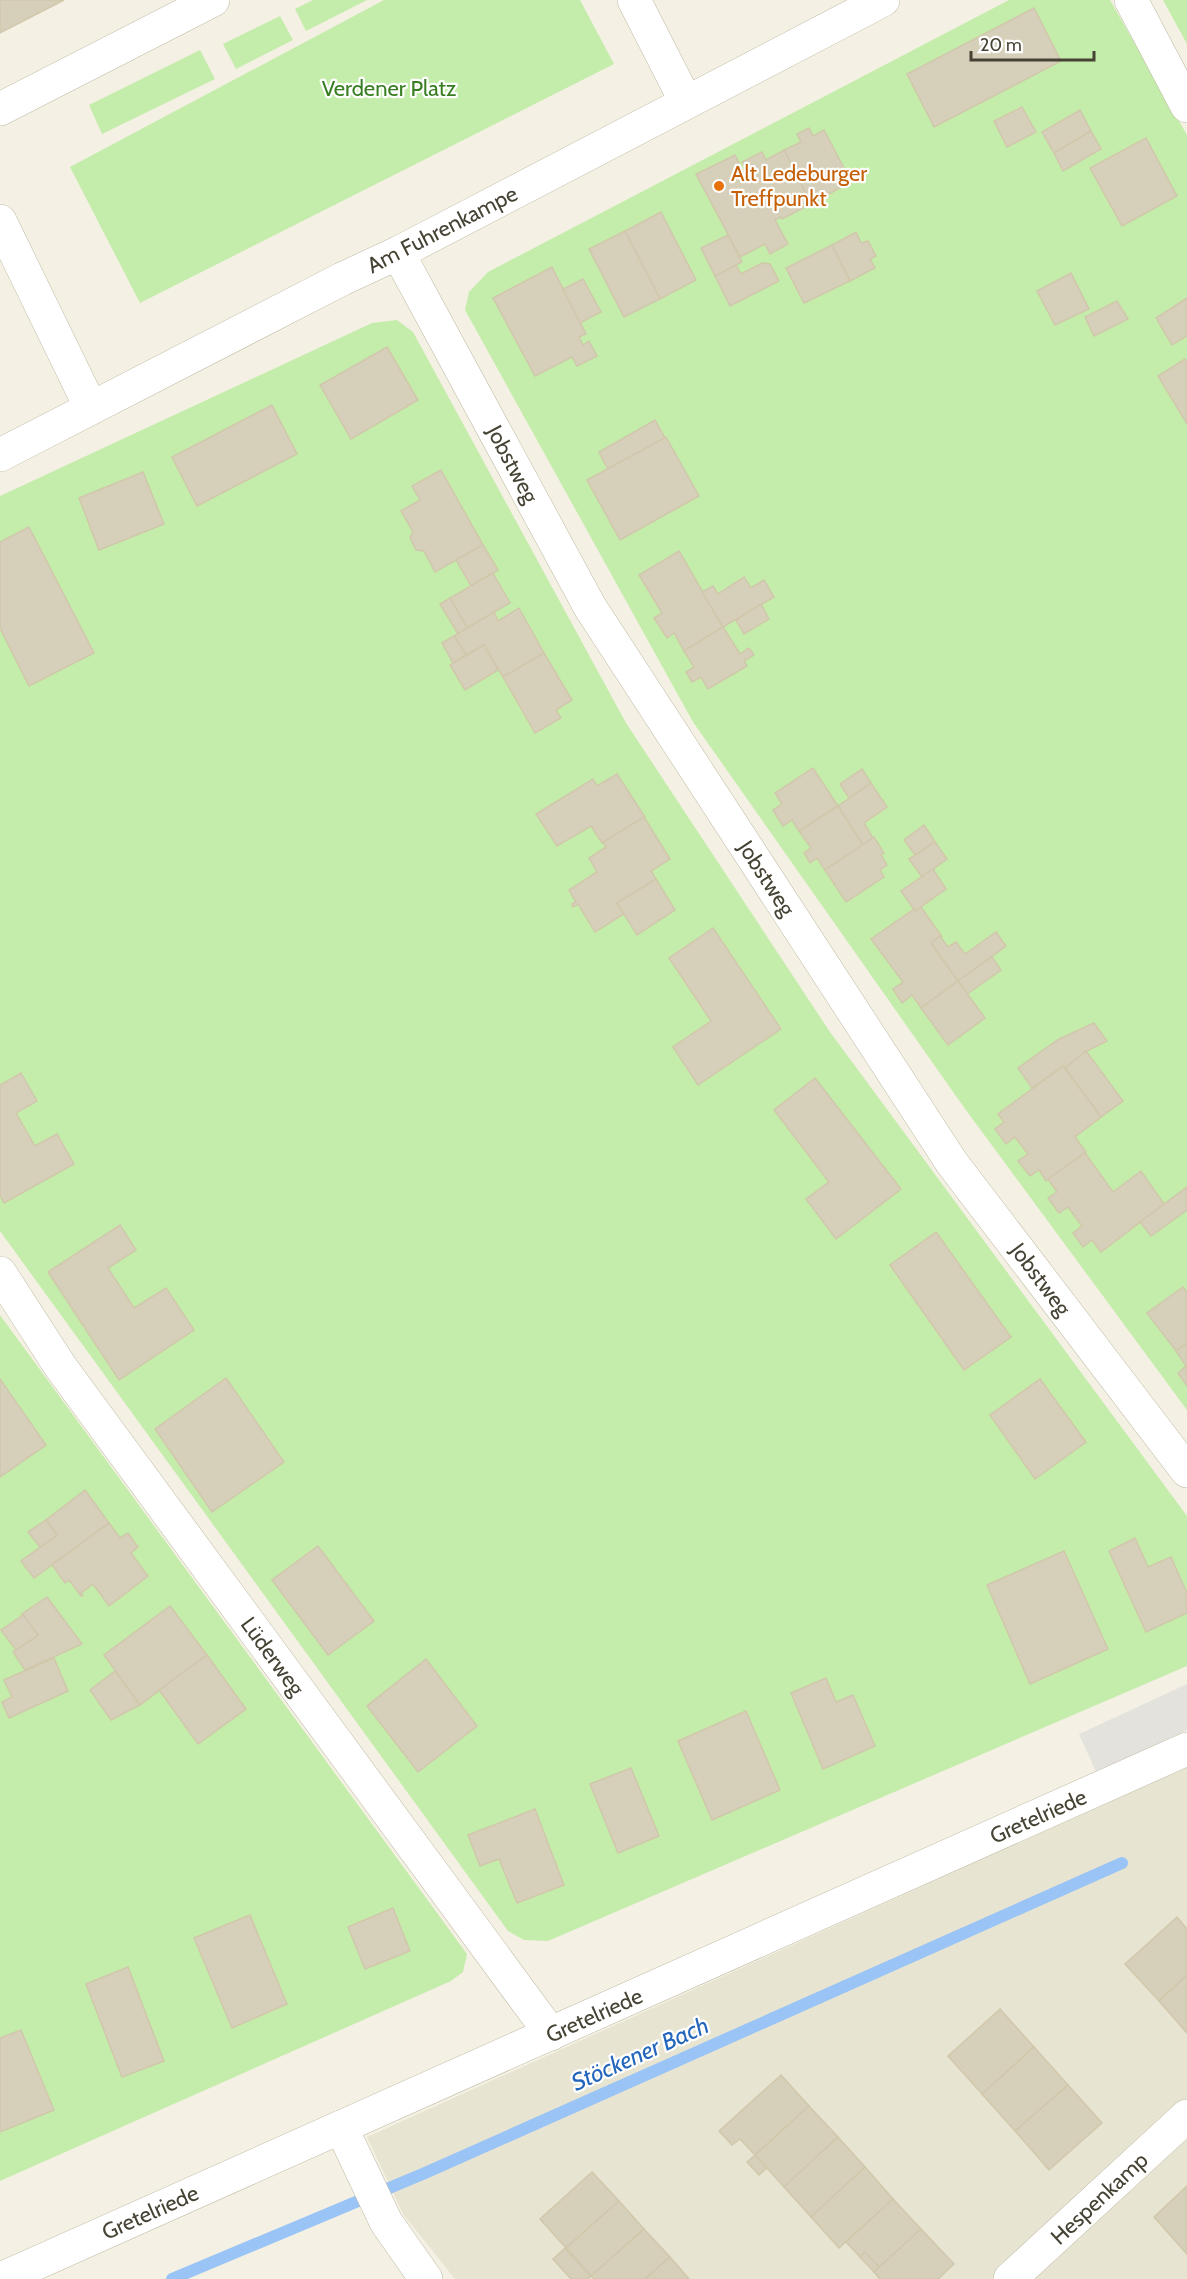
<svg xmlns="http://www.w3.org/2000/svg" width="1187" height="2279" viewBox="0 0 1187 2279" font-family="Cabin,sans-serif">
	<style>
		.residential { fill: #e8e4d2 }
		.green { fill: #c4ecaa }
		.parking { fill: #e4e2dd }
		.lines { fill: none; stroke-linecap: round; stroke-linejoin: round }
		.stream { stroke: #9bc4f6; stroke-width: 12 }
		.building { fill: #d6cfb9; stroke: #d1c8ac; stroke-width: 1.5 }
		.minor-casing { stroke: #c0bba6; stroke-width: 34 }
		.tertiary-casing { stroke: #c0bba6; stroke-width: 34 }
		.minor { stroke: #fff; stroke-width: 33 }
		.tertiary { stroke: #fff; stroke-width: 33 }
		.food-dot { fill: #e8710a; stroke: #fff; stroke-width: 2 }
		.labels { text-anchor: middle; stroke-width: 4.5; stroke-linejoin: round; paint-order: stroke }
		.park-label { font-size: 22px; fill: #387d22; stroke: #fff }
		.food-label { font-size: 22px; fill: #c56008; stroke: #fff; text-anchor: start }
		.street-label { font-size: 22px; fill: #464234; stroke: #fff }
		.water-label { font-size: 24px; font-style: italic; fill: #2466bb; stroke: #fff }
	</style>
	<rect width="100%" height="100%" fill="#f4f1e4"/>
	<path class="residential" d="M1187,1767V2279H455L403,2214L367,2137Z"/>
	<g class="green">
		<path d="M313,0H367L306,31L295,9Z"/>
		<path d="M384,0H580L614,64L140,303L70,167Z"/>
		<path d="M1009,0H1110L1187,135V1410L963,1106L693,722L465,310L469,292L488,272Z"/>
		<path d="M1163,0H1187V44Z"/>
		<path d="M280,16L293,40L236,69L223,44Z"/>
		<path d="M200,50L215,79L102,134L89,105Z"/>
		<path d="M397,320L413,332L626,723L830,1032L1187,1516V1666L548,1941L524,1940L508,1931L0,1231V496L372,323Z"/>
		<path d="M0,1315L467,1954L463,1972L451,1981L0,2181Z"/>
	</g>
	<path class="parking" d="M1187,1684V1730L1096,1772L1079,1734Z"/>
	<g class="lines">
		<path class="stream" d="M172,2279L425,2173L1122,1863"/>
	</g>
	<g class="building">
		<path d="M0,0H64L0,33Z"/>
		<path d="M1034,8L1061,61L934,127L907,74Z"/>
		<path d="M1022,107L1036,132L1007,147L994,121Z"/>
		<path d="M1080,110L1091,131L1054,153L1042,132Z"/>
		<path d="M809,128L813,136L824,130L845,170L841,172L847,184L811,204L784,150L801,142L797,134Z"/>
		<path d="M1091,131L1101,149L1063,171L1054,153Z"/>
		<path d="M1146,138L1177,196L1122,226L1090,168Z"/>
		<path d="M784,150L811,204L782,219L781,217L775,220L788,244L770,254L765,244L740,257L696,174L735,155L743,171L746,169L742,162L762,152L766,160Z"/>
		<path d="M661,212L696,280L660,299L625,231Z"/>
		<path d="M625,231L660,299L624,317L589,249Z"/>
		<path d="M856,232L861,243L868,241L876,256L870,259L875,268L850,281L832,245Z"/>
		<path d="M728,235L742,262L715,276L701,248Z"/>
		<path d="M832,245L850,281L804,303L786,268Z"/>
		<path d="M762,263L770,264L779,281L730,306L715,276L736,265L741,274Z"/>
		<path d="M552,267L586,334L579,337L583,345L589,341L597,356L577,366L572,357L535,376L493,298Z"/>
		<path d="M1071,273L1089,309L1055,325L1037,291Z"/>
		<path d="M583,279L601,312L580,323L563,289Z"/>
		<path d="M1187,298V336L1172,345L1156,318Z"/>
		<path d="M1117,301L1128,319L1094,336L1085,317Z"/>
		<path d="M387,347L418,400L351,439L320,385Z"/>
		<path d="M1185,359L1187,362V424L1158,376Z"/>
		<path d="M272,405L297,454L197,506L172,457Z"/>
		<path d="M655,420L665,438L608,469L599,452Z"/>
		<path d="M666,437L699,496L620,540L587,480Z"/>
		<path d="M441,470L483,545L435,572L424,551L416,550L410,538L413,532L401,511L420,500L412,486Z"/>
		<path d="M143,472L164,524L99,550L79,498Z"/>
		<path d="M29,527L94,653L29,686L0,628V542Z"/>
		<path d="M483,545L498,570L471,586L456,560Z"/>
		<path d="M679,551L723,627L684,651L674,633L667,638L654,618L662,613L639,575Z"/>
		<path d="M493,573L510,603L467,628L450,598Z"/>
		<path d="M744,577L751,588L764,580L774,597L723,627L702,592L713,586L718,594Z"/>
		<path d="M450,598L467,628L458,634L440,604Z"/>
		<path d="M761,604L769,619L744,634L736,620Z"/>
		<path d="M519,608L544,653L503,677L484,645L466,655L454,636L494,612L498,621Z"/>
		<path d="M723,627L740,654L749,648L754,655L744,661L747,666L708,689L701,677L692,682L686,672L694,667L684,651Z"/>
		<path d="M454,636L466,655L453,663L442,643Z"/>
		<path d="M484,645L498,670L465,690L450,665Z"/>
		<path d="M544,653L572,700L556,710L561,718L535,733L503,677Z"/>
		<path d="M813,768L838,806L799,831L792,820L783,826L773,810L782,804L775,793Z"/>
		<path d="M862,769L871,783L849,798L840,784Z"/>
		<path d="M617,774L645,817L602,843L591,826L557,846L536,814L593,779L597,786Z"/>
		<path d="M871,783L887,807L864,823L873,838L863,845L838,806Z"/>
		<path d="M838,806L863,845L825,870L817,858L810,863L804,853L811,848L799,831Z"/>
		<path d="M644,817L670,859L651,871L656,879L617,903L624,914L595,932L578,904L573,907L572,904L576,902L569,890L597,872L589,858L606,847L603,842Z"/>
		<path d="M924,825L935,842L915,855L904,840Z"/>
		<path d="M874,837L884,853L881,855L887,865L880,870L884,877L846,902L825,870Z"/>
		<path d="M935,842L947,859L922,877L909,859Z"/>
		<path d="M933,869L946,889L915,911L901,891Z"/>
		<path d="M656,879L675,910L637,935L617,903Z"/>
		<path d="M921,907L942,937L940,936L931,943L958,981L921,1008L912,995L902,1003L893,989L903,982L871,939L914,909L915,911Z"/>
		<path d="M713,928L781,1029L698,1085L673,1047L711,1021L669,958Z"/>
		<path d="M996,932L1006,946L958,981L931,943L940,936L948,947L956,942L965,954Z"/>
		<path d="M992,957L1001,970L967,994L958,981Z"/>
		<path d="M958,981L985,1018L948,1045L921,1008Z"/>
		<path d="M1094,1023L1107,1041L1083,1053L1084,1055L1065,1068L1063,1066L1032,1088L1018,1068L1059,1039Z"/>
		<path d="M1086,1051L1123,1101L1101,1117L1065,1068Z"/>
		<path d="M1063,1066L1101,1117L1075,1137L1086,1152L1046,1181L1039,1170L1030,1176L1018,1161L1028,1154L1015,1137L1006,1144L995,1129L1004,1122L998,1114Z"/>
		<path d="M21,1073L37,1101L16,1113L35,1146L57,1134L74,1164L4,1203L0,1196V1085Z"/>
		<path d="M815,1078L901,1189L836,1239L806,1199L829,1182L774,1110Z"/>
		<path d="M1085,1153L1113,1192L1141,1171L1164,1204L1101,1252L1092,1240L1083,1247L1073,1233L1082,1226L1068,1207L1059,1213L1048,1198L1057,1192L1048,1179Z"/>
		<path d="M1187,1187V1210L1151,1236L1140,1222Z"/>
		<path d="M120,1225L136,1250L108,1268L134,1308L166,1288L194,1330L119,1380L48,1272Z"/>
		<path d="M936,1232L1011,1337L964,1370L890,1265Z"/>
		<path d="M1183,1287L1187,1292V1343L1176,1351L1147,1313Z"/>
		<path d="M1187,1343V1386L1178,1373L1186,1366L1176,1351Z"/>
		<path d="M226,1378L284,1462L212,1512L155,1429Z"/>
		<path d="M0,1379L46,1445L0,1477Z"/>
		<path d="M1040,1379L1086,1442L1035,1479L990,1415Z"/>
		<path d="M85,1490L109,1523L34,1578L21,1561L57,1535L46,1520Z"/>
		<path d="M46,1520L57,1535L40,1547L28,1532Z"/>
		<path d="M109,1523L120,1538L128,1533L138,1547L131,1553L148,1576L109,1606L93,1584L81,1593L83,1595L81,1596L69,1580L65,1583L52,1565Z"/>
		<path d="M1135,1538L1148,1567L1171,1557L1187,1593V1613L1146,1632L1109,1551Z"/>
		<path d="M318,1546L374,1621L328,1655L272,1580Z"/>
		<path d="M1064,1551L1108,1649L1030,1684L987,1585Z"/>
		<path d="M47,1597L82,1644L25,1670L13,1652L38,1635L22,1614Z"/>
		<path d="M170,1606L207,1655L140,1705L104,1655Z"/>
		<path d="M23,1615L38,1635L16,1650L1,1630Z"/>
		<path d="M207,1655L246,1709L198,1744L159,1690Z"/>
		<path d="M54,1658L68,1691L9,1718L2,1702L12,1697L4,1680Z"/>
		<path d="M426,1659L477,1726L418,1772L367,1706Z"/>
		<path d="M115,1671L140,1705L111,1720L90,1690Z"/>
		<path d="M826,1678L836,1702L853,1695L875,1746L823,1769L791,1693Z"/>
		<path d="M746,1711L780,1790L712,1820L678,1741Z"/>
		<path d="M631,1768L659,1836L618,1853L590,1784Z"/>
		<path d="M535,1809L564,1885L517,1903L499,1859L480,1866L468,1835Z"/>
		<path d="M393,1908L410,1951L365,1969L348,1927Z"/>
		<path d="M250,1915L287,2004L232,2028L194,1938Z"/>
		<path d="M1177,1917L1187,1929V1975L1159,2001L1125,1964Z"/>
		<path d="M128,1967L164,2061L122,2077L86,1984Z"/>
		<path d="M1187,1975V2033L1159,2001Z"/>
		<path d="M1000,2009L1034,2047L982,2094L948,2056Z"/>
		<path d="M21,2030L54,2110L0,2132V2038Z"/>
		<path d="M1034,2047L1068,2085L1015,2131L982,2094Z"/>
		<path d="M781,2075L809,2106L755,2155L740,2139L732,2145L719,2131Z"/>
		<path d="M1068,2085L1102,2123L1049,2170L1015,2131Z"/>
		<path d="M809,2106L838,2137L784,2187L755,2155Z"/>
		<path d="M838,2137L865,2167L811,2217L784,2187Z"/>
		<path d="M755,2155L767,2168L759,2175L747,2162Z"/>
		<path d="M865,2167L893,2199L839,2248L811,2217Z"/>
		<path d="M592,2172L619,2201L566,2248L540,2219Z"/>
		<path d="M1187,2186V2254L1154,2217Z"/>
		<path d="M893,2199L921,2229L879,2267L865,2252L860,2257L846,2242Z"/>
		<path d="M619,2201L644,2229L591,2276L566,2248Z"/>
		<path d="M644,2229L670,2257L645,2279H594L591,2276Z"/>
		<path d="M921,2229L954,2264L938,2279H880L874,2272Z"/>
		<path d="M565,2248L591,2276L588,2279H571L553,2259Z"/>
		<path d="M865,2252L879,2267L874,2272L860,2257Z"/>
		<path d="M670,2257L689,2279H645Z"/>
	</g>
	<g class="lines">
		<defs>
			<g id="minor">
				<path d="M634,0L686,102"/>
				<path d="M1131,0L1187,106"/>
				<path d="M0,109L213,0"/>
				<path d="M398,253L590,607L952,1163L1187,1471"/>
				<path d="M0,1273L60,1366L551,2034"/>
				<path d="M341,2127L386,2222L426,2279"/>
				<path d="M1,2279L1187,1749"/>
				<path d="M1010,2279L1187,2116"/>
			</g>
			<g id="tertiary">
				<path d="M0,221L91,408"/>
				<path d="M0,455L342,279L398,253L883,0"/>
			</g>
		</defs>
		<use href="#minor" class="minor-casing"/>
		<use href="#tertiary" class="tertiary-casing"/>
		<use href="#minor" class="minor"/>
		<use href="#tertiary" class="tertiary"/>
	</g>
	<circle class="food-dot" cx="719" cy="186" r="6"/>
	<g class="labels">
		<g class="park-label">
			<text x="389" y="96">Verdener Platz</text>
		</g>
		<g class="food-label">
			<text x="731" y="181">Alt Ledeburger<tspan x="731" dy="25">Treffpunkt</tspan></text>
		</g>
		<g class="street-label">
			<text transform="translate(442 229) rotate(-27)" y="8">Am Fuhrenkampe</text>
			<text transform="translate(513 464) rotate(62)" y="8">Jobstweg</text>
			<text transform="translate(767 878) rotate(57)" y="8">Jobstweg</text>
			<text transform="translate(1041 1279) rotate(53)" y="8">Jobstweg</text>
			<text transform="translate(273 1656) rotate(54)" y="8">Lüderweg</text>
			<text transform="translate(1038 1816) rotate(-24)" y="8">Gretelriede</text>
			<text transform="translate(594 2015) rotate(-24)" y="8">Gretelriede</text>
			<text transform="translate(1099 2198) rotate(-43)" y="8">Hespenkamp</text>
			<text transform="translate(150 2212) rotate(-24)" y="8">Gretelriede</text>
		</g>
		<g class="water-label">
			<text transform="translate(640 2054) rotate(-24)" y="8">Stöckener Bach</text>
		</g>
	</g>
	<path d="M971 51v9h123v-9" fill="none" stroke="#464234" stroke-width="3"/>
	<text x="980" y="51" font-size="18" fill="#464234" stroke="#ffffff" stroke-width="4.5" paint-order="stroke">20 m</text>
</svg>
